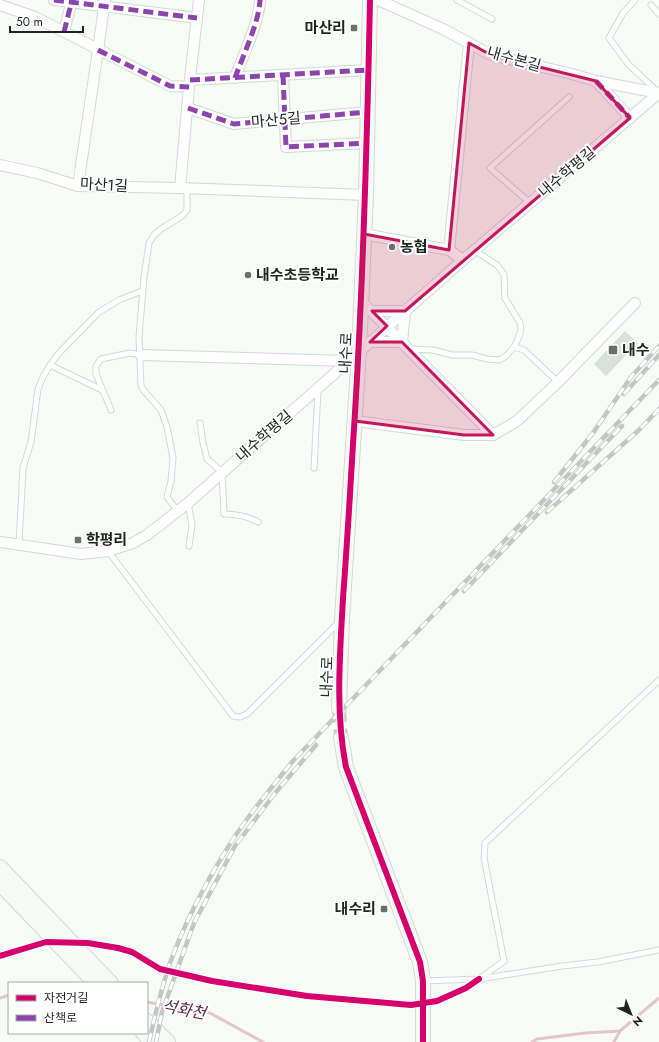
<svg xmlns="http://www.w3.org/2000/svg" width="659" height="1042" viewBox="0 0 659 1042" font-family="Jost,'Noto Sans KR',sans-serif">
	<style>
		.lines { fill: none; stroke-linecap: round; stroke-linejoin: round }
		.stream { stroke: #e2c6cc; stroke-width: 3 }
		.building { fill: #dae1da }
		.secondary-tunnel { stroke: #cbd0ca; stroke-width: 14; stroke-dasharray: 14 7; stroke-linecap: butt }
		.lane-casing { stroke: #d2d9d2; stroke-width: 7 }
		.street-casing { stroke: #d2d9d2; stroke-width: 12 }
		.secondary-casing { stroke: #d2d9d2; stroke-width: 16 }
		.lane { stroke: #fefefe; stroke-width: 5 }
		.street { stroke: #fefefe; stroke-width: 10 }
		.secondary { stroke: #f6faf6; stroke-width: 14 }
		.rail-casing { stroke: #c4c6c4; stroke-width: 4.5 }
		.rail { stroke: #fff; stroke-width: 3; stroke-dasharray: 9; stroke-linecap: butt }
		.quiet { stroke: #8e44ad; stroke-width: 5; stroke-dasharray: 10 5; stroke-linecap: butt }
		.cycleway-casing { stroke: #fff; stroke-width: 8 }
		.cycleway { stroke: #d6006c; stroke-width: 6 }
		.marked { fill: #c2185b; fill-opacity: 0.2; stroke: #c2185b; stroke-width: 3; stroke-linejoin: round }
		.poi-dot { fill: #697168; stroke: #fff; stroke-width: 1.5 }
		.labels { text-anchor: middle; stroke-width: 4; stroke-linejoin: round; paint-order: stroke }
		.poi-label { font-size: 15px; font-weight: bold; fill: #1d261c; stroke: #fff; text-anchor: start }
		.street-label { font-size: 15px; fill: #1d261c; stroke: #fff }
		.water-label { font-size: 16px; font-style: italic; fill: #5f283b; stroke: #fff }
	</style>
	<rect width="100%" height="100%" fill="#f6fbf6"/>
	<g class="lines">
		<g class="stream">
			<path d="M0,998L9,995"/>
			<path d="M147,1002L210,1013L263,1042"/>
			<path d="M532,1042L537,1039L585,1033L620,1031L659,998"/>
			<path d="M614,1042L620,1031"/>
		</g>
	</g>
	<path class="building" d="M625,331L638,343L606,376L594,364Z"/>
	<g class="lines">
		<path class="secondary-tunnel" d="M339,708L341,738"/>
		<defs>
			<g id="lane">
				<path d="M457,0L492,19"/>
				<path d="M635,0L623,13L609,38L629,65L657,91"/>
				<path d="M651,5L659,14"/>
				<path d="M530,203L490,168L569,97"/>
				<path d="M514,347L524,350L558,382"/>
				<path d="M410,349L433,350L452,355H472L487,359L499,360L506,356L514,347L518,339L521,330L520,323L505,298L504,275L501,270L497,265L475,251"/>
				<path d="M50,365L102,390"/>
				<path d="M111,410L96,374V366L101,359L130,353L141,355"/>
				<path d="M200,423L203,443L207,459L222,472L224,514C237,514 247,516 258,522"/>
				<path d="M314,468L318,390"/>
				<path d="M188,503L192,525L189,546"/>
				<path d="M178,511L167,497L171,481L173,458L167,427L161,410L145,392L141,386L139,337L144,277L149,243L154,235L161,229L182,216L187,210V188"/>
				<path d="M19,544L23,468L31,442L38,389L43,377L50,365L59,353L99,312L119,300L142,291"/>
				<path d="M108,551L233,716L240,717L247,714L339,622"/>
				<path d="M479,979L504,961L484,858L485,843L659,680"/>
				<path d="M424,981L479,979L562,966L598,962L659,950"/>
			</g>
			<g id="street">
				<path d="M54,0L197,18"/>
				<path d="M378,0L443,29L491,55L572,74L596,81L659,93"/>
				<path d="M0,5L35,17L170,86L189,87"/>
				<path d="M64,32L72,0"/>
				<path d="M283,75L286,147L367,143"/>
				<path d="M235,78C243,55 259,23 260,0"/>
				<path d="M190,80L368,70"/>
				<path d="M596,81L630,118"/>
				<path d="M188,108L234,124L367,112"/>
				<path d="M0,165L37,173L78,186L180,188L366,195"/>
				<path d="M78,186L98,50L105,0"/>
				<path d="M180,188L189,87L199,0"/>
				<path d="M364,234L449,250L463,260"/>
				<path d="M449,250L469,43"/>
				<path d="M361,301L493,435L517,421L558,382L635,303"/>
				<path d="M370,342H402L405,311H372"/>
				<path d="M141,355L349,361"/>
				<path d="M355,421L464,435H493"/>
				<path d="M0,542L81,554L108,551L133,543L147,535L188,503L463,260L659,93"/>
			</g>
			<g id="secondary">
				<path d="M339,708L342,618L359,352L366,195L370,0"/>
				<path d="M341,738L346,767L353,786L420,962L423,981V1042"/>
				<path d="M0,867L111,983"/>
				<path d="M0,884L95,983"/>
				<path d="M147,1021L168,1042"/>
				<path d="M143,1033L151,1042"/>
			</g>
		</defs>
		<use href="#lane" class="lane-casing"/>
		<use href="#street" class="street-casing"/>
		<use href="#secondary" class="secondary-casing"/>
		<use href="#lane" class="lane"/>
		<use href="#street" class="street"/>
		<use href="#secondary" class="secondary"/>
		<defs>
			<g id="rail">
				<path d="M624,394L659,355"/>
				<path d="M554,482L593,433L631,377L659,346"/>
				<path d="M547,512L639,430L659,409"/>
				<path d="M464,591L622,426"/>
				<path d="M149,1042C155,1015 161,989 170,963C184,925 204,886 225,852C244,820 269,791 292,762L659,380"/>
				<path d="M156,1042L162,1012L194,923L235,846L276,792L316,745"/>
			</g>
		</defs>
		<use href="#rail" class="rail-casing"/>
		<use href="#rail" class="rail"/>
		<g class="quiet">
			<path d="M54,0L197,18"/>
			<path d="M64,32L72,0"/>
			<path d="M98,50L170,86L189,87"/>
			<path d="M283,75L286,147L367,143"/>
			<path d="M235,78C243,55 259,23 260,0"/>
			<path d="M190,80L368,70"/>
			<path d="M596,81L630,118"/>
			<path d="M188,108L234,124L367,112"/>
		</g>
		<defs>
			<g id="cycleway">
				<path d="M370,0C367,148 363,296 353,444C350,495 347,546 343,598C340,654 335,711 346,767L420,962L423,981V1042"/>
				<path d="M0,956L46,942L88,943L118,948L132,952L160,969L212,981L307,996L411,1005L437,1001L466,988L479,979"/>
			</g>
		</defs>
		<use href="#cycleway" class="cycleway-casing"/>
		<use href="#cycleway" class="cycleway"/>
	</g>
	<path class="marked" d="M469,43L491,55L596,81L630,118L405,311H372L387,326L370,342H402L493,435H464L355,421L364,234L449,250Z"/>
	<g class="poi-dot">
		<rect x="350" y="24" width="8" height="8" rx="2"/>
		<circle cx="392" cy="247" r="4"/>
		<circle cx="248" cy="275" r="4"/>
		<rect x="608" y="345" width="10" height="10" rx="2"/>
		<rect x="74" y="536" width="8" height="8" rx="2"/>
		<rect x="380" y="905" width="8" height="8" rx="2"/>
	</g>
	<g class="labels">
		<g class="poi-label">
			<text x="346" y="33" text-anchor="end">마산리</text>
			<text x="400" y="252">농협</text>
			<text x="256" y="280">내수초등학교</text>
			<text x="622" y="355">내수</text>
			<text x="86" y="545">학평리</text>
			<text x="376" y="914" text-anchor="end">내수리</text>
		</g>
		<g class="street-label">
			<text transform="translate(514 59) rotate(16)" y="5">내수본길</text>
			<text transform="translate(276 120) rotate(-5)" y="5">마산5길</text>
			<text transform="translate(567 172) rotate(-40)" y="5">내수학평길</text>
			<text transform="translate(104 185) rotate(3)" y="5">마산1길</text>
			<text transform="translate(346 353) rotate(-87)" y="5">내수로</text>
			<text transform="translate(264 436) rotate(-41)" y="5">내수학평길</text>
			<text transform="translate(327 677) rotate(-88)" y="5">내수로</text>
		</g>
		<g class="water-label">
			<text transform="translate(184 1009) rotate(11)" y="6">석화천</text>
		</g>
	</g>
	<rect x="8" y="982" width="140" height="52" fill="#ffffff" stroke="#a5a8a4"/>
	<rect x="16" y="995" width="20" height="6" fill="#d6006c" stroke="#a5a8a4"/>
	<text x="44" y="1002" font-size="12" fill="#1d261c">자전거길</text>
	<rect x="16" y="1015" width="20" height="6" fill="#8e44ad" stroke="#a5a8a4"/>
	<text x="44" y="1022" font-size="12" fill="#1d261c">산책로</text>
	<g transform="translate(631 1014) rotate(137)" stroke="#ffffff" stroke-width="3" paint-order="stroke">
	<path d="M0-3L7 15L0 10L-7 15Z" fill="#1d261c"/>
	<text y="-6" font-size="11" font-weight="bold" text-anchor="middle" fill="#1d261c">N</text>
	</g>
	<path d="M10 26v6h73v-6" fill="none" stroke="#1d261c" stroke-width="2"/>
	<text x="16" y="26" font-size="12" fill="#1d261c" stroke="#ffffff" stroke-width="3" paint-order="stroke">50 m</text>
</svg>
